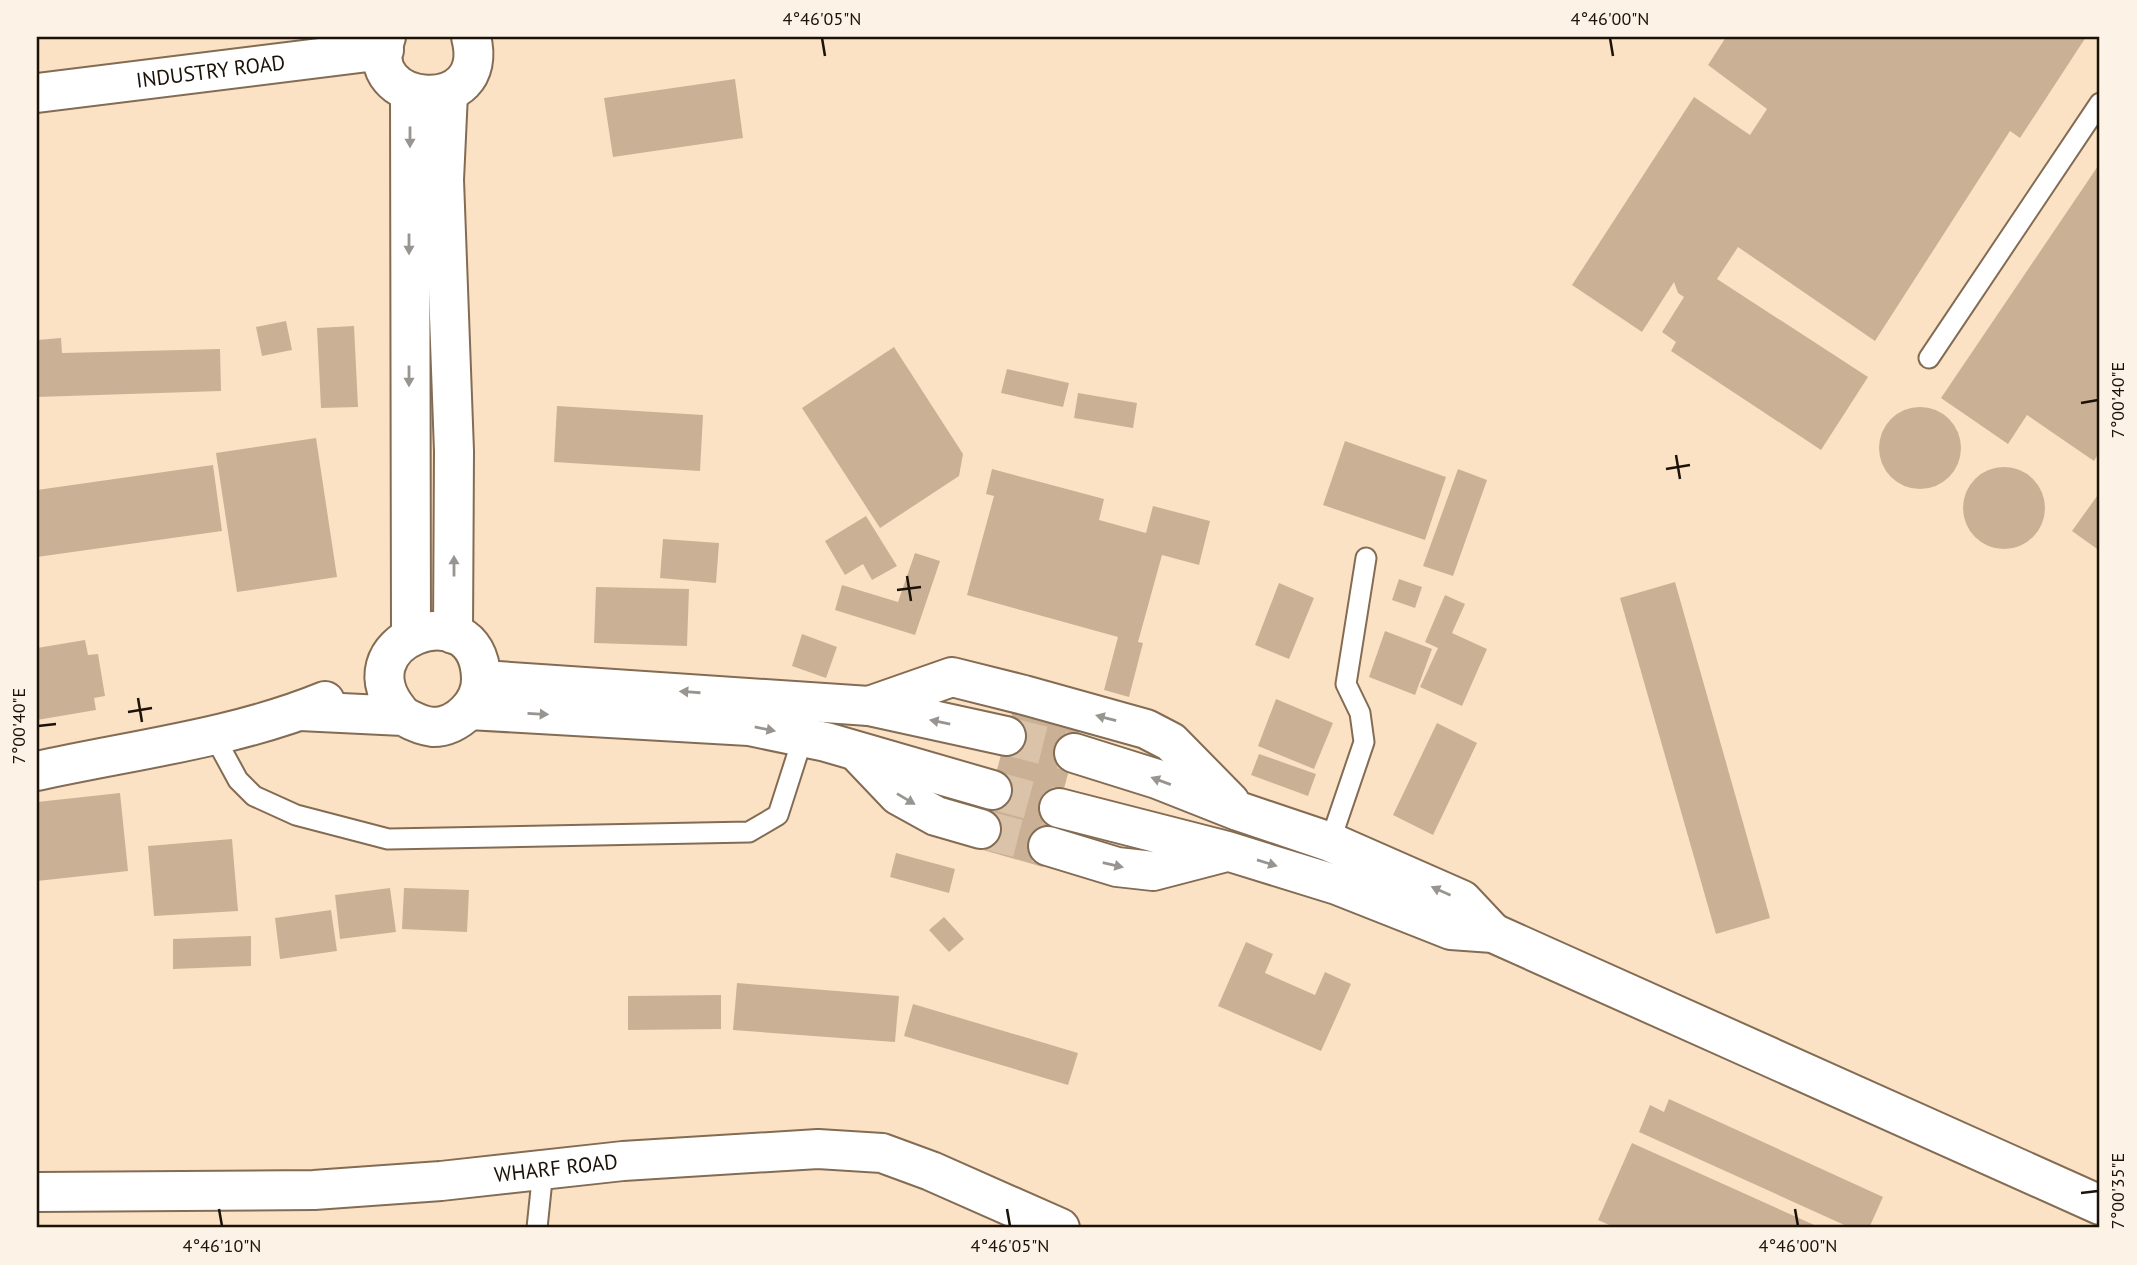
<svg xmlns="http://www.w3.org/2000/svg" width="2137" height="1265" viewBox="0 0 2137 1265" font-family="'PT Sans',sans-serif">
	<style>
		.building { fill: #cab196 }
		.lines { fill: none; stroke-linecap: round; stroke-linejoin: round }
		.street-tunnel { stroke: #dac3a9; stroke-width: 38; stroke-dasharray: 38 19; stroke-linecap: butt }
		.lane-casing { stroke: #836c53; stroke-width: 23 }
		.street-casing { stroke: #836c53; stroke-width: 42 }
		.secondary-casing { stroke: #836c53; stroke-width: 42 }
		.lane { stroke: #fff; stroke-width: 19 }
		.street { stroke: #fff; stroke-width: 38 }
		.secondary { stroke: #fff; stroke-width: 38 }
		.oneway { fill: #989490 }
		.ticks { fill: none; stroke: #1b1208; stroke-width: 2.5 }
		.labels { text-anchor: middle; stroke-width: 6; stroke-linejoin: round; paint-order: stroke }
		.street-label { font-size: 21px; fill: #1b1208; stroke: #fcf2e6 }
		.neatline { fill: none; stroke: #1b1208; stroke-width: 2.5 }
		.ticks-label { font-size: 18px; text-anchor: middle; fill: #1b1208 }
	</style>
	<rect width="100%" height="100%" fill="#fce2c5"/>
	<g class="building">
		<path d="M1726,37H2086L2020,138L2010,131L1875,341L1738,247L1717,279L1868,377L1821,450L1671,351L1676,342L1662,332L1684,297L1678,293L1674,282L1642,332L1572,285L1694,97L1750,135L1767,109L1708,65Z"/>
		<path d="M735,79L743,138L613,157L604,98Z"/>
		<path d="M2100,163V451L2094,461L2027,415L2008,444L1941,398Z"/>
		<path d="M286,321L292,350L262,356L256,327Z"/>
		<path d="M354,326L358,407L321,408L317,328Z"/>
		<path d="M61,338L62,353L220,349L221,391L37,397V340Z"/>
		<path d="M894,347L963,454L959,476L880,528L802,408Z"/>
		<path d="M1007,369L1069,383L1063,407L1001,393Z"/>
		<path d="M1078,393L1137,403L1133,428L1074,418Z"/>
		<path d="M557,406L703,415L700,471L554,462Z"/>
		<circle cx="1920" cy="448" r="41"/>
		<path d="M316,438L337,577L237,592L216,453Z"/>
		<path d="M1345,441L1446,477L1425,540L1323,505Z"/>
		<path d="M213,465L222,531L37,557V490Z"/>
		<circle cx="2004" cy="508" r="41"/>
		<path d="M992,469L1104,499L1099,520L1146,533L1153,506L1210,521L1199,565L1162,555L1138,642L1143,643L1129,697L1104,690L1118,637L967,595L994,496L986,494Z"/>
		<path d="M1458,469L1487,480L1453,576L1423,566Z"/>
		<path d="M2100,492V551L2072,531Z"/>
		<path d="M866,516L897,566L872,580L863,564L845,575L825,541Z"/>
		<path d="M663,539L719,543L716,583L660,578Z"/>
		<path d="M915,553L940,561L915,635L835,610L842,585L898,602Z"/>
		<path d="M1399,579L1422,587L1415,608L1392,600Z"/>
		<path d="M1675,582L1770,918L1716,934L1620,598Z"/>
		<path d="M1279,583L1314,598L1289,659L1255,645Z"/>
		<path d="M596,587L689,589L687,646L594,643Z"/>
		<path d="M1445,595L1465,604L1452,633L1487,649L1462,706L1420,687L1438,648L1425,642Z"/>
		<path d="M1385,631L1432,649L1415,695L1369,677Z"/>
		<path d="M802,634L837,647L826,678L792,666Z"/>
		<path d="M85,640L88,655L98,654L105,696L94,698L96,710L37,720V648Z"/>
		<path d="M1276,699L1333,723L1314,769L1258,746Z"/>
		<path d="M1013,710L1080,729L1043,867L976,848Z"/>
		<path d="M1437,723L1477,743L1433,835L1393,815Z"/>
		<path d="M1259,754L1316,774L1308,796L1251,775Z"/>
		<path d="M120,793L128,871L37,881V802Z"/>
		<path d="M232,839L238,911L154,916L148,846Z"/>
		<path d="M896,853L955,869L949,893L890,877Z"/>
		<path d="M390,888L396,932L340,939L335,895Z"/>
		<path d="M404,888L469,890L467,932L402,929Z"/>
		<path d="M331,910L337,951L280,959L275,918Z"/>
		<path d="M944,917L964,939L949,952L929,930Z"/>
		<path d="M251,936V966L173,969V939Z"/>
		<path d="M1246,942L1273,954L1265,973L1315,995L1325,972L1351,984L1321,1051L1218,1006Z"/>
		<path d="M737,983L899,996L895,1042L733,1030Z"/>
		<path d="M721,995V1029L628,1030V996Z"/>
		<path d="M913,1004L1078,1053L1068,1085L904,1036Z"/>
		<path d="M1669,1099L1883,1197L1869,1228H1851L1639,1132L1650,1105L1664,1112Z"/>
		<path d="M1632,1143L1821,1228H1616L1598,1220Z"/>
	</g>
	<g class="lines">
		<g class="street-tunnel">
			<path d="M1006,736L1074,753"/>
			<path d="M992,790L1059,808"/>
			<path d="M981,829L1048,846"/>
		</g>
		<defs>
			<g id="lane">
				<path d="M1929,358L2100,103"/>
				<path d="M213,734L238,780L254,796L296,815L388,839L749,832L778,815L803,737"/>
				<path d="M1330,842L1364,742L1360,713L1346,684L1366,558"/>
				<path d="M537,1228L543,1170"/>
			</g>
			<g id="street">
				<path d="M410,93L411,634"/>
				<path d="M448,93L444,180L454,451L453,634"/>
				<path d="M482,680L869,706L1006,736"/>
				<path d="M869,706L952,677L1024,695L1146,729L1171,742L1230,802"/>
				<path d="M469,710L749,726L826,742L992,790"/>
				<path d="M300,711L403,716C412,721 422,726 433,727C458,727 482,703 481,678C479,588 334,641 403,716"/>
				<path d="M1074,753L1157,779L1238,811L1330,842L1462,900L1493,933"/>
				<path d="M859,754L898,795L936,816L981,829"/>
				<path d="M37,771C132,750 235,738 325,701"/>
				<path d="M1059,808L1227,851L1337,885L1451,930L1493,933L2100,1205"/>
				<path d="M1048,846L1117,867L1153,871L1226,852"/>
				<path id="s1" d="M37,1192L314,1190L441,1181L623,1161L818,1149L882,1153L931,1171L1060,1228"/>
			</g>
			<g id="secondary">
				<path d="M386,37C358,108 493,120 471,37"/>
				<path id="s2" d="M37,93L384,50"/>
			</g>
		</defs>
		<use href="#lane" class="lane-casing"/>
		<use href="#street" class="street-casing"/>
		<use href="#secondary" class="secondary-casing"/>
		<use href="#lane" class="lane"/>
		<use href="#street" class="street"/>
		<use href="#secondary" class="secondary"/>
	</g>
	<defs><path id="oneway-solid" d="M-6-.8H1V-3.2L6.5 0L1 3.2V.8H-6Z" transform="scale(1.75)"/></defs>
	<g class="oneway">
		<use href="#oneway-solid" transform="translate(410 137) rotate(90)"/>
		<use href="#oneway-solid" transform="translate(409 244) rotate(90)"/>
		<use href="#oneway-solid" transform="translate(409 376) rotate(90)"/>
		<use href="#oneway-solid" transform="translate(454 566) rotate(-90)"/>
		<use href="#oneway-solid" transform="translate(690 692) rotate(-176)"/>
		<use href="#oneway-solid" transform="translate(538 714) rotate(3)"/>
		<use href="#oneway-solid" transform="translate(1106 718) rotate(-165)"/>
		<use href="#oneway-solid" transform="translate(940 722) rotate(-168)"/>
		<use href="#oneway-solid" transform="translate(765 729) rotate(11)"/>
		<use href="#oneway-solid" transform="translate(1161 781) rotate(-160)"/>
		<use href="#oneway-solid" transform="translate(906 799) rotate(31)"/>
		<use href="#oneway-solid" transform="translate(1267 863) rotate(17)"/>
		<use href="#oneway-solid" transform="translate(1113 865) rotate(13)"/>
		<use href="#oneway-solid" transform="translate(1441 891) rotate(-156)"/>
	</g>
	<path class="ticks" d="M822,38L825,56M1610,38L1613,56M2081,403L2098,400M1676,455L1680,479M1666,469L1690,465M907,576L911,601M897,590L921,587M138,698L142,722M128,712L152,708M38,726L56,724M2081,1193L2098,1191M219,1209L222,1226M1007,1209L1010,1226M1795,1209L1798,1226"/>
	<g class="labels">
		<g class="street-label">
			<text dy="7" stroke="none"><textPath href="#s2" startOffset="175">INDUSTRY ROAD</textPath></text>
			<text dy="7" stroke="none"><textPath href="#s1" startOffset="520">WHARF ROAD</textPath></text>
		</g>
	</g>
	<rect width="2137" height="1265" fill="none" stroke="#fcf2e6" stroke-width="77"/>
	<rect x="38" y="38" width="2060" height="1188" class="neatline"/>
	<g class="ticks-label">
		<text x="822" y="25">4°46'05"N</text>
		<text x="1610" y="25">4°46'00"N</text>
		<text transform="translate(2118 400) rotate(-90)" y="6">7°00'40"E</text>
		<text transform="translate(19 726) rotate(-90)" y="6">7°00'40"E</text>
		<text transform="translate(2118 1191) rotate(-90)" y="6">7°00'35"E</text>
		<text x="222" y="1252">4°46'10"N</text>
		<text x="1010" y="1252">4°46'05"N</text>
		<text x="1798" y="1252">4°46'00"N</text>
	</g>
</svg>
